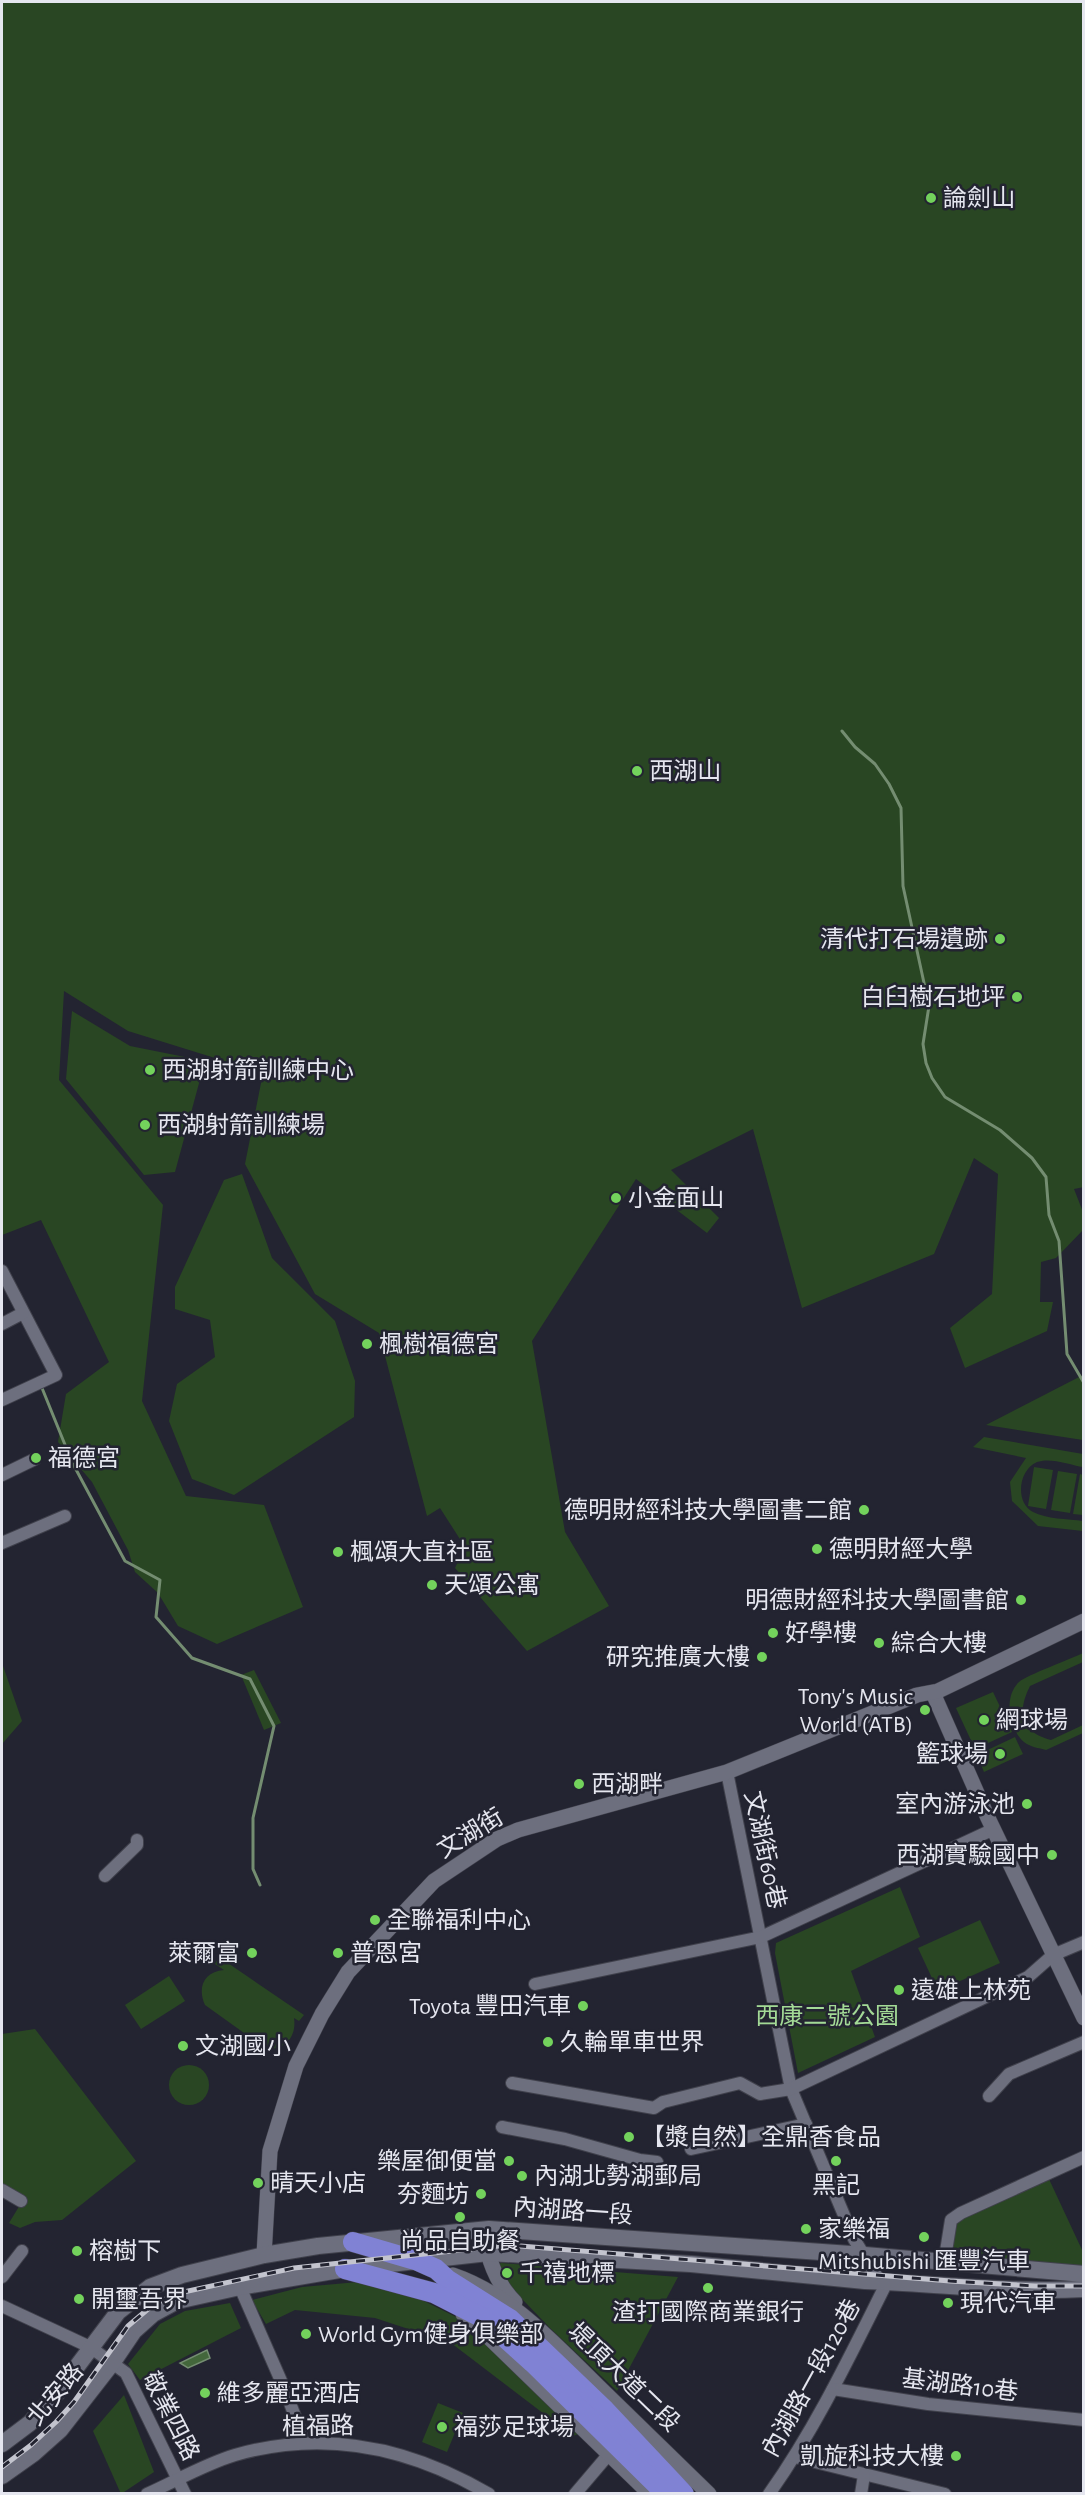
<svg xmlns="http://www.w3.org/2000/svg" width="1085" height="2495" viewBox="0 0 1085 2495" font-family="'Alegreya Sans','Noto Sans TC',sans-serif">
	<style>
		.green { fill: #294623 }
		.water { fill: #43673b; stroke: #748d71; stroke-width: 1.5 }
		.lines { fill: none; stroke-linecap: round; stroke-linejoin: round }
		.stream { stroke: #748d71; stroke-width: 3 }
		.minor-casing { stroke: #40414c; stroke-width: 14 }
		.tertiary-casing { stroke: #40414c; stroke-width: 16 }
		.secondary-casing { stroke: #40414c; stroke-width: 18 }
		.trunk-casing { stroke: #40414c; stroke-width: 21 }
		.minor { stroke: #6d6f7e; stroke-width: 12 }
		.tertiary { stroke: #6d6f7e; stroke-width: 15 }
		.secondary { stroke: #6d6f7e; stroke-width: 16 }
		.trunk { stroke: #8082d4; stroke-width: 20 }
		.rail-casing { stroke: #c3c4ce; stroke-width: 5 }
		.rail { stroke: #232431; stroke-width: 3; stroke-dasharray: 9; stroke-linecap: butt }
		.poi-dot { fill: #73d25c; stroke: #232431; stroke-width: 2 }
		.labels { text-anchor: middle; stroke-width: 5; stroke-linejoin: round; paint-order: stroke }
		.poi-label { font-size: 24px; fill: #e5e6ef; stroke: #232431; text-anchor: start }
		.street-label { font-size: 24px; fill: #e5e6ef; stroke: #232431 }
		.park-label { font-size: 24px; fill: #a3da96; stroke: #232431 }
	</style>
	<rect width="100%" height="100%" fill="#232431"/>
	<g class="green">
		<path d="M2,2H1083L1084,1187L1074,1189L1083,1212V1230L1056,1258L1041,1262L1040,1302H1053L1047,1331L965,1368L950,1328L992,1294L998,1174L974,1158L934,1254L802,1308L753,1129L671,1170L719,1218L707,1233L636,1179L532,1341L565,1532L609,1606L527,1651L455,1568L465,1547L440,1508L427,1516L379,1333L315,1294L245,1164L263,1073L128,1031L64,991L59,1080L163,1205L142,1401L186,1496L264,1505L303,1607L217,1644L178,1626L158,1593L135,1572L128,1550L92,1482L58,1442L66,1394L109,1362L41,1220L2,1235Z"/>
		<path d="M72,1011L130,1046L205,1061L175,1172L144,1175L66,1079Z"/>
		<path d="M242,1174L272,1258L335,1321L355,1381L354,1417L234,1495L192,1479L169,1421L177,1384L215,1357L210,1320L175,1309V1287L224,1180Z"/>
		<path d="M1083,1375V1440L986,1425Z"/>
		<path d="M984,1437L1083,1454V1467C1071,1465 1050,1457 1037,1462C1018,1470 1015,1503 1033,1512C1046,1519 1068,1519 1083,1521V1531L1038,1526L1012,1501L1010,1482L1026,1458L973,1447Z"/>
		<path d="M1034,1467L1053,1470L1046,1509L1028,1506Z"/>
		<path d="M1058,1471L1077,1474L1070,1513L1051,1510Z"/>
		<path d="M1080,1474L1083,1475V1515L1073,1514Z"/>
		<path d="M1083,1653V1662L1030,1686C1017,1712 1020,1732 1051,1740L1083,1725V1733L1046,1750C1039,1748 1030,1747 1024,1742C1009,1729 1003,1697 1019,1682C1027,1675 1071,1659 1083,1653Z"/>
		<path d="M2,1663L22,1721L2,1744Z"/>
		<path d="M254,1670L281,1723L264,1730L241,1675Z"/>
		<path d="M993,1692L1012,1732L975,1749L956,1708Z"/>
		<path d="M1015,1737L1023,1754L984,1772L977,1755Z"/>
		<path d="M900,1887L920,1937L851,1971L875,2037L798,2073L775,1953L776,1943Z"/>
		<path d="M980,1920L1000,1963L938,1991L918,1948Z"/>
		<path d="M219,1957L304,2015L299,2021L294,2018C297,2037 284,2052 265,2048L205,2005C197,1987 204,1972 224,1970L215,1964Z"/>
		<path d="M169,1976L185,2001L141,2029L125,2005Z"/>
		<path d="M35,2029L136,2161L62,2220L35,2222L20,2228L9,2223L23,2200L2,2186V2034Z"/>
		<circle cx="189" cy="2085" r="20"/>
		<path d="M1048,2177L1083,2252V2268L942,2259L948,2223Z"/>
		<path d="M501,2263L678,2277L617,2391L550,2328L498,2274L496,2266Z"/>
		<path d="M358,2282L418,2298L462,2320L581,2433L573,2436L451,2343L375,2318L295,2310L266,2324L252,2300L302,2287Z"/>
		<path d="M230,2303L241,2328L140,2380L128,2364L160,2324L185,2311Z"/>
		<path d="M124,2395L154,2472L121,2494L93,2431Z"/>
		<path d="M438,2403L463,2413L447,2452L422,2442Z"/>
	</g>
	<path class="water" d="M207,2350L210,2358L188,2368L180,2363Z"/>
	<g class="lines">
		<g class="stream">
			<path d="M842,731L855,747L875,764L889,784L901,808L903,886L929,1006L923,1044L926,1063L932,1078L945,1097L1000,1130L1032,1158L1046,1177L1049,1215L1059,1241L1067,1354L1084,1383"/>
			<path d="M42,1388L72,1462L125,1561L160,1580L156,1617L192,1658L250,1679L274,1726L253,1818V1869L260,1885"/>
		</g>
		<defs>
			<g id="minor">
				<path d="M2,1271L56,1375L2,1400"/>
				<path d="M2,1324L23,1313"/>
				<path d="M2,1475L35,1459"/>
				<path d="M2,1543L65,1516"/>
				<path d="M727,1772L791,2089L854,2239L884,2288C849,2358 815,2429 769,2494"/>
				<path d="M105,1876L137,1845V1840"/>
				<path d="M535,1984L761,1937L994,1829"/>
				<path d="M512,2083L654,2108L663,2102L740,2083L760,2094L791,2089L1028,1977L1053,1955L1084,1942"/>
				<path d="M989,2096L1009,2074L1084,2042"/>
				<path d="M502,2127L565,2139L640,2160L657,2162"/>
				<path d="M691,2149L806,2124"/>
				<path d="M2,2190L21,2201"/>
				<path d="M944,2264L951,2220L961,2213L1084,2157"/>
				<path d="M2,2277L22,2251"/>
				<path d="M240,2287L285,2390L301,2432L302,2443"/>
				<path d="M2,2306L90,2347L126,2373L185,2494"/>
				<path d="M833,2389L928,2404L1084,2420"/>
				<path d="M795,2457L945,2494"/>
				<path d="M147,2494C176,2481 205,2464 235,2455C325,2429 409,2447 489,2494"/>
				<path d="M575,2494L609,2454"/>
				<path d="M861,2494L864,2475"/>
			</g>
			<g id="tertiary">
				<path d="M933,1693L988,1818L1084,2018"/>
				<path d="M488,2253C493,2272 501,2288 515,2302"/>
				<path d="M264,2255L270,2151L296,2066L322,2014L348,1972L434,1881L497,1839L518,1830L727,1772L917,1695L938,1691L1084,1621"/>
				<path d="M453,2275C510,2294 555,2344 597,2385C634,2421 671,2457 709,2494"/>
				<path d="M463,2314L473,2322L650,2494"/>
			</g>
			<g id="secondary">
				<path d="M2,2444L30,2423L57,2393L118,2312L150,2287L182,2275L264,2255L318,2246L489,2229L865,2255L1084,2274"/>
				<path d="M2,2476L33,2454L60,2430L113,2362L134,2331L153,2314L177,2301L240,2287L345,2269L488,2253L691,2264L865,2281C938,2284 1011,2293 1084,2289"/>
			</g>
			<g id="trunk">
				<path d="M353,2242L418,2261L436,2269L448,2280L510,2319L605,2410L684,2494"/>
				<path d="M345,2269L434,2293L483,2318L533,2363L666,2494"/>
			</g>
		</defs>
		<use href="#minor" class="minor-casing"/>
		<use href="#tertiary" class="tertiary-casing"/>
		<use href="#secondary" class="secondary-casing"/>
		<use href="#trunk" class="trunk-casing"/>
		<use href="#minor" class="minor"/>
		<use href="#tertiary" class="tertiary"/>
		<use href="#secondary" class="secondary"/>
		<use href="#trunk" class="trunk"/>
		<defs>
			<path id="rail" d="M2,2467L31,2445L56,2422L74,2402L128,2326L154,2304L179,2293L294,2268L508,2245L950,2281L1035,2286H1084"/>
		</defs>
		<use href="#rail" class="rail-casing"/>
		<use href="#rail" class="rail"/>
	</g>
	<g class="poi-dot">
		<circle cx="931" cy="198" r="6"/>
		<circle cx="637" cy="771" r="6"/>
		<circle cx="1000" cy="939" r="6"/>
		<circle cx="1017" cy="997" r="6"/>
		<circle cx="150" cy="1070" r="6"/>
		<circle cx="145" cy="1125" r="6"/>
		<circle cx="616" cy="1198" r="6"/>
		<circle cx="367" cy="1344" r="6"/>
		<circle cx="36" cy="1458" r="6"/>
		<circle cx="864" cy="1510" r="6"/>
		<circle cx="817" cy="1549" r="6"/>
		<circle cx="338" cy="1552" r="6"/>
		<circle cx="432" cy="1585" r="6"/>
		<circle cx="1021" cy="1600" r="6"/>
		<circle cx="773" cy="1633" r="6"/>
		<circle cx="879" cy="1643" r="6"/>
		<circle cx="762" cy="1657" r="6"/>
		<circle cx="925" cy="1710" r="6"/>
		<circle cx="984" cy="1720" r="6"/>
		<circle cx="1000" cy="1754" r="6"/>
		<circle cx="579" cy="1784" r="6"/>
		<circle cx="1027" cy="1804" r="6"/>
		<circle cx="1052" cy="1855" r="6"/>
		<circle cx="375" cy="1920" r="6"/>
		<circle cx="252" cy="1953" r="6"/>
		<circle cx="338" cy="1953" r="6"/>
		<circle cx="899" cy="1990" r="6"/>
		<circle cx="583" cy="2006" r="6"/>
		<circle cx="548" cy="2042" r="6"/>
		<circle cx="183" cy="2046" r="6"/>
		<circle cx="629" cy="2137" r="6"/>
		<circle cx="509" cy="2161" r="6"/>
		<circle cx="836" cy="2161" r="6"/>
		<circle cx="522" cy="2176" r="6"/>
		<circle cx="258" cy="2183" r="6"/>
		<circle cx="481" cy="2194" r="6"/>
		<circle cx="460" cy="2217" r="6"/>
		<circle cx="806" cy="2229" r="6"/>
		<circle cx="924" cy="2237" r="6"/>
		<circle cx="77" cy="2251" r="6"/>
		<circle cx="507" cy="2273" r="6"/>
		<circle cx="708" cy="2288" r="6"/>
		<circle cx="79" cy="2299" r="6"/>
		<circle cx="948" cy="2303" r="6"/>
		<circle cx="306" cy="2334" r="6"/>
		<circle cx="205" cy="2393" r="6"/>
		<circle cx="442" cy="2427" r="6"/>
		<circle cx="956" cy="2456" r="6"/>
	</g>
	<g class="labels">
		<g class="poi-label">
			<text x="943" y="206">論劍山</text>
			<text x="649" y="779">西湖山</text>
			<text x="988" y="947" text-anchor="end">清代打石場遺跡</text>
			<text x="1005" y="1005" text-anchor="end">白臼樹石地坪</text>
			<text x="162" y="1078">西湖射箭訓練中心</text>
			<text x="157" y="1133">西湖射箭訓練場</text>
			<text x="628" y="1206">小金面山</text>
			<text x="379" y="1352">楓樹福德宮</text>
			<text x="48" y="1466">福德宮</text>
			<text x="852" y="1518" text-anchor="end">德明財經科技大學圖書二館</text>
			<text x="829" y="1557">德明財經大學</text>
			<text x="350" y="1560">楓頌大直社區</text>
			<text x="444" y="1593">天頌公寓</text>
			<text x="1009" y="1608" text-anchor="end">明德財經科技大學圖書館</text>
			<text x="785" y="1641">好學樓</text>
			<text x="891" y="1651">綜合大樓</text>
			<text x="750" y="1665" text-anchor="end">研究推廣大樓</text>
			<text x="913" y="1704" text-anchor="end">Tony's Music<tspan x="913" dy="28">World (ATB)</tspan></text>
			<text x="996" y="1728">網球場</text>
			<text x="988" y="1762" text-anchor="end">籃球場</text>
			<text x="591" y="1792">西湖畔</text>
			<text x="1015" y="1812" text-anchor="end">室內游泳池</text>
			<text x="1040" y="1863" text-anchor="end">西湖實驗國中</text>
			<text x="387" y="1928">全聯福利中心</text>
			<text x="240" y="1961" text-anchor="end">萊爾富</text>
			<text x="350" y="1961">普恩宮</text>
			<text x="911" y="1998">遠雄上林苑</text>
			<text x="571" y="2014" text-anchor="end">Toyota 豐田汽車</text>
			<text x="560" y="2050">久輪單車世界</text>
			<text x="195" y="2054">文湖國小</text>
			<text x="641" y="2145">【漿自然】全鼎香食品</text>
			<text x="497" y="2169" text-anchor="end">樂屋御便當</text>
			<text x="534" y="2184">內湖北勢湖郵局</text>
			<text x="270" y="2191">晴天小店</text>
			<text x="836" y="2193" text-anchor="middle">黑記</text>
			<text x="469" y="2202" text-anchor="end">夯麵坊</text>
			<text x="818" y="2237">家樂福</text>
			<text x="460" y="2249" text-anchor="middle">尚品自助餐</text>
			<text x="89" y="2259">榕樹下</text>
			<text x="924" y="2269" text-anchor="middle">Mitshubishi 匯豐汽車</text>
			<text x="519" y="2281">千禧地標</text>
			<text x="91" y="2307">開璽吾界</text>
			<text x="960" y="2311">現代汽車</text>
			<text x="708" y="2320" text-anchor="middle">渣打國際商業銀行</text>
			<text x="318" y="2342">World Gym健身俱樂部</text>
			<text x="217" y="2401">維多麗亞酒店</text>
			<text x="454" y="2435">福莎足球場</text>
			<text x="944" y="2464" text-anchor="end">凱旋科技大樓</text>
		</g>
		<g class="street-label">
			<text transform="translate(470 1833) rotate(-31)" y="8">文湖街</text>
			<text transform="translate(765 1850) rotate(78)" y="8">文湖街60巷</text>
			<text transform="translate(573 2211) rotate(4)" y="8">內湖路一段</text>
			<text transform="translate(624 2377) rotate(44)" y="8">堤頂大道二段</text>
			<text transform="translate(811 2378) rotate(-61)" y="8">內湖路一段120巷</text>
			<text transform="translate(960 2385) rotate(7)" y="8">基湖路10巷</text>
			<text transform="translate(55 2394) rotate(-50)" y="8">北安路</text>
			<text transform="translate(171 2416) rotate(63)" y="8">敬業四路</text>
			<text transform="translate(318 2426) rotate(-1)" y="8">植福路</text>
		</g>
		<g class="park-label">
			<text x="827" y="2024">西康二號公園</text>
		</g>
	</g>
	<rect width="1085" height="2495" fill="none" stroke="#e5e6ef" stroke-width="6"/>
</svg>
